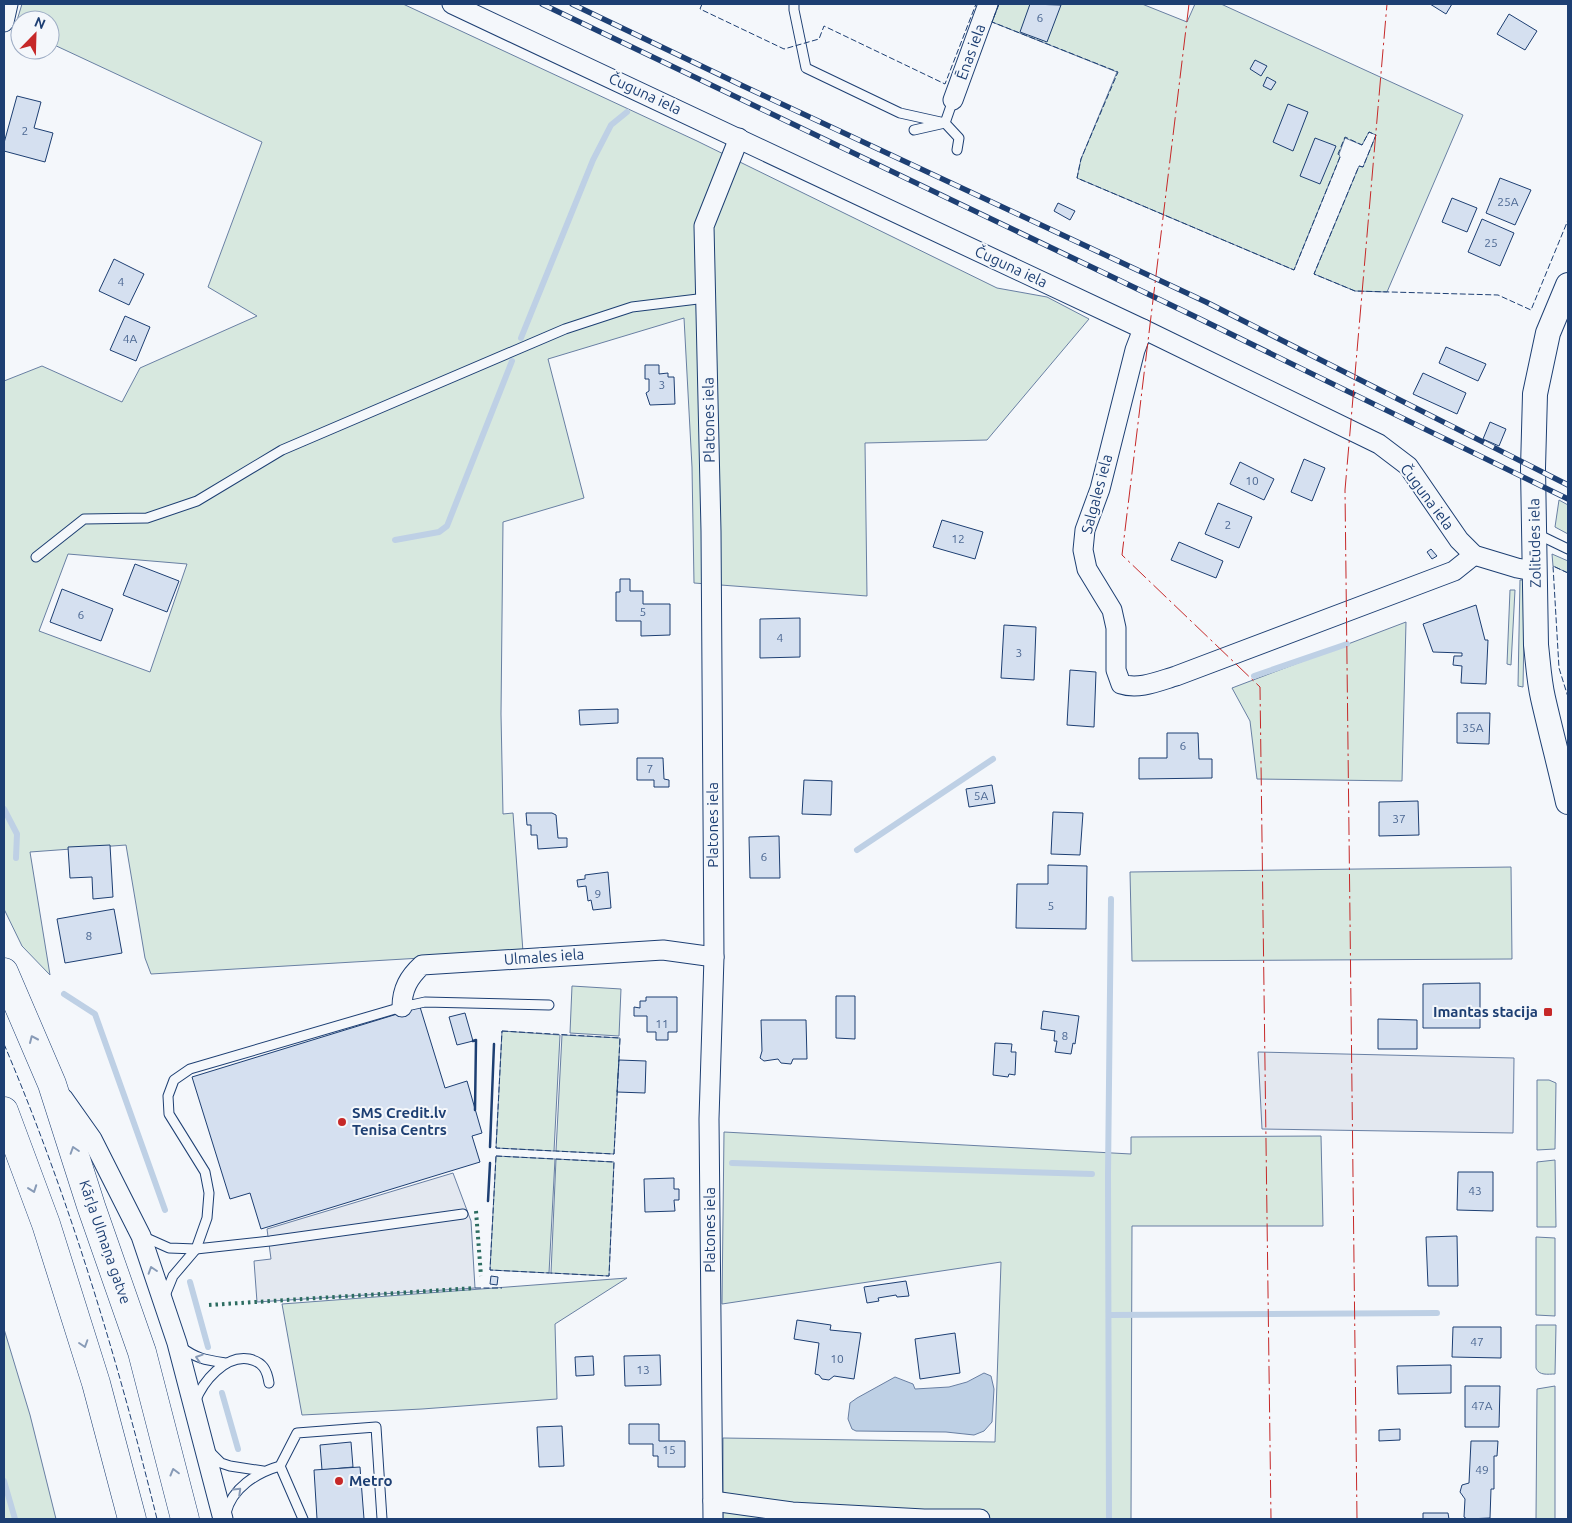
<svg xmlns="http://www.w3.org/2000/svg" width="1572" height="1523" viewBox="0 0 1572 1523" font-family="Ubuntu,sans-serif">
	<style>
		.green { fill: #d7e8df; stroke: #687fa3; fill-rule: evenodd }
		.parking { fill: #e3e8f0; stroke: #687fa3 }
		.water { fill: #bed0e5; stroke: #687fa3 }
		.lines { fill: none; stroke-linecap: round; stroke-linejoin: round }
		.stream { stroke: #bed0e5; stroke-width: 6 }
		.building { fill: #d5e0f0; stroke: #1d3f73 }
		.service-casing { stroke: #1d3f73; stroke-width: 11 }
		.minor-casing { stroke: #1d3f73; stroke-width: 21 }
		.tertiary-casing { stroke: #1d3f73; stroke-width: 26 }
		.trunk-casing { stroke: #1d3f73; stroke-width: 29 }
		.service { stroke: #f4f7fb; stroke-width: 9 }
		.minor { stroke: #f4f7fb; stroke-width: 19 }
		.tertiary { stroke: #f4f7fb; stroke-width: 24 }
		.trunk { stroke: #f4f7fb; stroke-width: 28 }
		.rail-casing { stroke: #1d3f73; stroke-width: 5.5 }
		.rail { stroke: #f4f7fb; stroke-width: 4; stroke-dasharray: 11; stroke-linecap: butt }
		.hedge { stroke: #2c6c60; stroke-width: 4; stroke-dasharray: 2.5 4; stroke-linecap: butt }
		.fence { stroke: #1d3f73; stroke-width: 1; stroke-dasharray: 6 2.5; stroke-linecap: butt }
		.wall { stroke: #1d3f73; stroke-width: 2.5 }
		.power { stroke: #c62828; stroke-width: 1; stroke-dasharray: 18 4 2.5 4; stroke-linecap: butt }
		.oneway { stroke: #889bb7 }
		.poi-dot { fill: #c62828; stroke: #f4f7fb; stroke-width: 2 }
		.labels { text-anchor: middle; stroke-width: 4; stroke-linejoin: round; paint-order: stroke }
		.number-label { font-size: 12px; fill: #4b6792 }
		.street-label { font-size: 15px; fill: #1d3f73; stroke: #f4f7fb }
		.poi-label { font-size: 15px; font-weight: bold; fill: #1d3f73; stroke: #f4f7fb; text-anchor: start }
	</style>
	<rect width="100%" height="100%" fill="#f4f7fb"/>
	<g class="green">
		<path d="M22,4H403L697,141L997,288L1047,297L1089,319L987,440L865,443L867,596L694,583L692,467L684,318L548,359L584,498L503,522L501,714L503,814L513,813L523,952L151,974L145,958L126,845L30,852L50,975L22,946L4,909V381L42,366L122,402L140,368L257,316L208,287L262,142L50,43V20H20V30L15,27ZM68,554L187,564L150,672L39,631Z"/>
		<path d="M999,4H1142L1187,22L1195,4H1221L1463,115L1387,292L1355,291L1314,274L1359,166L1363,167L1376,135L1369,132L1362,145L1345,138L1339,154L1340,157L1294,270L1077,178L1081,159L1117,72L992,22Z"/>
		<path d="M1559,500L1568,505V534L1555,527Z"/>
		<path d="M1552,554L1568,561V573L1553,566Z"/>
		<path d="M1520,580H1525L1523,687L1518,686Z"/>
		<path d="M1510,590H1515L1511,665L1507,664Z"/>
		<path d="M1406,622L1402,781L1257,779L1250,721L1232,688Z"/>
		<path d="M1511,867L1512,959L1132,961L1130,872Z"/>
		<path d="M572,986L621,989L619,1036L570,1033Z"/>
		<path d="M502,1031L560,1035L554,1151L496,1148Z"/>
		<path d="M562,1035L620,1038L614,1154L556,1151Z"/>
		<path d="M1537,1080H1549L1556,1083L1555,1149L1537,1150Z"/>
		<path d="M724,1132L1131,1154V1137L1321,1136L1323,1226H1132L1131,1519H723V1438L995,1442L1001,1262L722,1304Z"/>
		<path d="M496,1156L555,1159L549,1273L490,1270Z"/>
		<path d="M556,1159L614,1162L609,1276L551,1273Z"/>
		<path d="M1555,1160L1556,1227H1537V1162Z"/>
		<path d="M1536,1237L1555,1238V1316L1536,1315Z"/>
		<path d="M627,1278L555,1324L557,1399L422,1409L302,1415L282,1304Z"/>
		<path d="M1536,1325H1556L1555,1374C1548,1374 1539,1376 1536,1368Z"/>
		<path d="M4,1329L30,1415L56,1519H4Z"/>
		<path d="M1555,1386V1519H1536L1537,1389Z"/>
	</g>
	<g class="parking">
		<path d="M1258,1052L1514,1058L1513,1133L1262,1129Z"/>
		<path d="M453,1173L471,1221L475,1288L257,1302L254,1261L271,1259L267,1229Z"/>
	</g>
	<path class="water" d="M984,1373L991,1376L994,1389L992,1422L984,1431L974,1435L946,1432L856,1431L852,1429L848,1419L850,1403L857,1398L895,1377L913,1384L915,1389L949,1387L967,1382Z"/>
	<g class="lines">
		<g class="stream">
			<path d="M521,338L593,160L611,125L627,112"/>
			<path d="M395,540L439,532L447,526L512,361"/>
			<path d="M1254,676L1347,644"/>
			<path d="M4,809L17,834L16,858"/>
			<path d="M857,850L993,759"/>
			<path d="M64,994L95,1014L165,1210"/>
			<path d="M732,1163L1092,1174"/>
			<path d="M190,1282L208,1347"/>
			<path d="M1110,1315L1437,1313"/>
			<path d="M222,1393L238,1449"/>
			<path d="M4,1481L15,1519"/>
			<path d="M1109,1519L1108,1175L1111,899"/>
		</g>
	</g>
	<g class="building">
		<path d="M1030,4L1061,5L1047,42L1020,32Z"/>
		<path d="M1430,4H1452L1446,14Z"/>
		<path d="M1509,14L1537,31L1525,50L1497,34Z"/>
		<path d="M1255,60L1267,66L1261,76L1250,69Z"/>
		<path d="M1267,77L1276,82L1271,90L1263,86Z"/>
		<path d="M17,96L41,102L34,128L53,133L45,162L4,151V143Z"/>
		<path d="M1288,104L1308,112L1293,151L1273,142Z"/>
		<path d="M1315,138L1336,146L1320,184L1300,176Z"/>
		<path d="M1500,178L1531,190L1515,225L1486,213Z"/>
		<path d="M1452,198L1477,208L1467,232L1442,222Z"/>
		<path d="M1058,203L1075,211L1070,220L1054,211Z"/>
		<path d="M1482,219L1514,233L1500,266L1468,252Z"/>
		<path d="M114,259L144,274L129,305L99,291Z"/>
		<path d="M125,316L150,327L136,361L110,350Z"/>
		<path d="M1446,347L1486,364L1478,381L1439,363Z"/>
		<path d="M645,365H659V374L668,373V377H674L675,404L650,405L646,393L649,391V379H645Z"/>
		<path d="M1423,373L1466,393L1457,414L1413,394Z"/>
		<path d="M1490,422L1506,429L1499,446L1483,439Z"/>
		<path d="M1304,459L1325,468L1312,501L1291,492Z"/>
		<path d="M1240,462L1274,479L1264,500L1230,484Z"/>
		<path d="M1218,503L1252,517L1239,548L1205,534Z"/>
		<path d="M942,520L983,532L975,559L933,547Z"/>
		<path d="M1179,542L1223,561L1216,578L1171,560Z"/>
		<path d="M1431,549L1437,556L1432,559L1427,552Z"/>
		<path d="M135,564L179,581L167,612L123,595Z"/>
		<path d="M620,579H630V591H643V604H670V635L641,636V621H616V592H620Z"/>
		<path d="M62,589L113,609L101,641L50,622Z"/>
		<path d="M1476,605L1485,640H1488L1486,684L1461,683L1462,666L1453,665L1454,656H1462V653L1433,652L1423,624Z"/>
		<path d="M800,618V657L760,658V619Z"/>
		<path d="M1004,625L1036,627L1034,680L1001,678Z"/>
		<path d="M1070,670L1096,672L1094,727L1067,725Z"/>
		<path d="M618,709V723L580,725L579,710Z"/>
		<path d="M1457,713H1490L1489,744L1457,743Z"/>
		<path d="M1167,733H1198L1199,759H1212V778L1139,779V758H1167Z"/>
		<path d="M637,758H663L664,779L669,780V787H654V780H637Z"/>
		<path d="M804,780L832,781L831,815L802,814Z"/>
		<path d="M992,785L995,803L969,807L966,789Z"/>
		<path d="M1418,801L1419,835L1379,836V802Z"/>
		<path d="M1053,812L1083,813L1080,855L1051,854Z"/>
		<path d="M526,813H552L556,815L558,838H567V847L538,849L537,835H531V825H527Z"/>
		<path d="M779,836L780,878H750L749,837Z"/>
		<path d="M110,845L113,897L93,899L92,877L70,878L68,847Z"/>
		<path d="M1048,865L1087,866L1086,929L1016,928L1017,884H1048Z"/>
		<path d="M608,872L611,908L593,910L591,900L588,901L586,886L578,887L577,880L585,879V875Z"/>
		<path d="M114,909L122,953L65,963L57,919Z"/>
		<path d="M1480,983V1028H1423V984Z"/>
		<path d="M836,996H855V1039L836,1038Z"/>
		<path d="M646,997H677V1032H668V1040H656V1032H647V1016H634V1007L640,1008V1001H646Z"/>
		<path d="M420,1007L445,1088L467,1081L482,1133L472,1136L480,1162L261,1229L250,1193L230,1199L192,1077Z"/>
		<path d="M1043,1011L1079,1016L1075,1044L1073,1043L1071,1054L1055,1052L1057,1041H1054L1055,1031L1041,1029Z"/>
		<path d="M465,1013L473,1041L457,1045L449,1017Z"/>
		<path d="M1378,1019L1417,1020V1049H1378Z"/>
		<path d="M761,1020H806L807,1059H793L791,1064L781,1063L778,1059L764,1061L760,1058L762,1051Z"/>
		<path d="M995,1043L1012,1044L1011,1052H1016L1015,1075L1009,1074L1008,1077L993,1075Z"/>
		<path d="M619,1060L646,1061L645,1093L617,1092Z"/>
		<path d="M1458,1172H1493V1211L1457,1210Z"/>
		<path d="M674,1178V1189H679V1200H674L675,1211L645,1212L644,1179Z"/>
		<path d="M1457,1236L1458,1286H1428L1426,1237Z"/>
		<path d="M491,1276L498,1277L497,1285L490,1284Z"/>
		<path d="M906,1281L909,1296L897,1297L896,1295L878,1298L879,1301L867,1303L864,1287Z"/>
		<path d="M797,1320L831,1325L830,1330L861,1333L854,1379L834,1376L829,1380L822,1379L819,1375L815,1374L819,1343L794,1339Z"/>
		<path d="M1453,1327H1501V1358L1452,1357Z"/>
		<path d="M955,1333L960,1373L920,1379L915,1339Z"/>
		<path d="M660,1355L661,1385L625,1386L624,1356Z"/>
		<path d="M593,1356L594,1375L576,1376L575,1357Z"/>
		<path d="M1451,1365V1393L1398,1394L1397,1366Z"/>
		<path d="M1465,1386H1500L1499,1427H1465Z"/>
		<path d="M629,1424H659V1441H685V1467H658V1456H653V1444H629Z"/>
		<path d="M562,1426L564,1466L539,1467L537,1427Z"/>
		<path d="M1400,1429V1440L1379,1441V1430Z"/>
		<path d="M1471,1441H1498L1497,1456H1494V1489H1491L1490,1518L1467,1519L1464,1517L1465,1499L1460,1492L1462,1485L1469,1483Z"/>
		<path d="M351,1442L353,1467L322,1470L320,1445Z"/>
		<path d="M360,1467L364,1519H317L314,1470Z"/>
		<path d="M1423,1513H1448L1449,1519H1423Z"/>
	</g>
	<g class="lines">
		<defs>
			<g id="service">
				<path d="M794,4V10L806,68L900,113L945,123L959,138L957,150"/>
				<path d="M914,130L945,123L953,100"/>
				<path d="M1537,534L1568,549"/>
				<path d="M36,557L84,519L147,518L197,501L282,450L565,329L632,307L706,298"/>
				<path d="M142,1236L169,1248L196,1249L270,1241L463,1214"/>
				<path d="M164,1298L173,1276L196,1249L207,1218L209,1193L205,1172L169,1114L168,1096L174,1080L190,1069L402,1007L425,1002L549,1005"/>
				<path d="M181,1347C197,1359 206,1360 226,1363"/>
				<path d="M195,1402C203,1381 225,1355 249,1359C263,1362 267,1370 269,1383"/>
				<path d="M209,1451L221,1463L230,1466L263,1471"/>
				<path d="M280,1466L303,1519"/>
				<path d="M226,1513C232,1488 256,1473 280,1466L297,1433L376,1427L382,1519"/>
			</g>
			<g id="minor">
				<path d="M452,4L1143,329L1379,444L1408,466L1459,540L1474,555L1517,568L1534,571"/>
				<path d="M4,22L8,4"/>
				<path d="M953,100L988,4"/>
				<path d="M1143,329L1135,350L1100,489L1085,530L1083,550L1087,569L1112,610L1116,628V670L1121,684C1139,690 1159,681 1176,676L1454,571L1474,555"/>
				<path d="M402,1007C402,989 409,977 422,965L663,950L714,957"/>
				<path d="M63,1098L92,1139L141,1236L177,1343L223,1519"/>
				<path d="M713,1501L792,1512L924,1519H980"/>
				<path d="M713,1519L709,1119L714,957L711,531L704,226L739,138"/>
			</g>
			<path id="tertiary" d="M1568,285L1548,333L1535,394L1533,468L1536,645C1538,662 1539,681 1543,698C1551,733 1560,767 1568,802"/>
			<g id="trunk">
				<path d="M4,972L52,1084L91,1206L142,1352L185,1519"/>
				<path d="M4,1111L46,1224L96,1383L132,1519"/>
			</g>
		</defs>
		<use href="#service" class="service-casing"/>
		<use href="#minor" class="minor-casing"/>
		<use href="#tertiary" class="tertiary-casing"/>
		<use href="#trunk" class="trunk-casing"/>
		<use href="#service" class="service"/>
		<use href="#minor" class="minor"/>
		<use href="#tertiary" class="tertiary"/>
		<use href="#trunk" class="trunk"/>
		<defs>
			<g id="rail">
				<path d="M542,4L1196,317L1568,499"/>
				<path d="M572,4L741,85L1206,302L1568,485"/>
			</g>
		</defs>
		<use href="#rail" class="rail-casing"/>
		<use href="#rail" class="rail"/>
		<g class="hedge">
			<path d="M476,1211L481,1276"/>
			<path d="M209,1305L475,1288"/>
		</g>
		<g class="fence">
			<path d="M702,4L700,9L784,49L819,39L824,26L945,84L976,4"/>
			<path d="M999,4L992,22L1118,72L1081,159L1077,178L1294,270L1340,157L1338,154L1345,137L1362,145L1369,132L1376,135L1363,167L1359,166L1314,274L1355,291L1498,295L1531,310L1568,220"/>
			<path d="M1568,573L1553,566L1559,668L1568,697"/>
			<path d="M502,1031L620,1038L614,1154L496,1148Z"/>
			<path d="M4,1044C69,1197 117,1357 157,1519"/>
			<path d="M496,1156L614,1162L609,1276L490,1270Z"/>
			<path d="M475,1288H502"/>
		</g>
		<g class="wall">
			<path d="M473,1041L476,1040L475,1110"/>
			<path d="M490,1147L494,1044"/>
			<path d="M488,1201L490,1163"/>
		</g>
		<g class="power">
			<path d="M1189,4L1122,555L1260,687L1271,1519"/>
			<path d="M1357,1519L1345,490L1387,4"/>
		</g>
	</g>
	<defs><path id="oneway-chevron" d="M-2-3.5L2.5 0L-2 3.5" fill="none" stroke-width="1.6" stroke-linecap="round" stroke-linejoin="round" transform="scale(1.25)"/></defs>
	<g class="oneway">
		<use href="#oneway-chevron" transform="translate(33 1039) rotate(-114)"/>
		<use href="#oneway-chevron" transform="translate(74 1150) rotate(-108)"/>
		<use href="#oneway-chevron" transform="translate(33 1189) rotate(70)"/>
		<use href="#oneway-chevron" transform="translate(152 1270) rotate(-108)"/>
		<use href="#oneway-chevron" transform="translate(84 1344) rotate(72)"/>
		<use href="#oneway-chevron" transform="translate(199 1358) rotate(-162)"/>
		<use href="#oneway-chevron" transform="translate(174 1472) rotate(-105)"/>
		<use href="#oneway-chevron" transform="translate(238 1491) rotate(-44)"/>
	</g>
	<g class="poi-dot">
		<rect x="1543" y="1007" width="10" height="10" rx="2.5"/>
		<circle cx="342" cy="1122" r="5"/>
		<circle cx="339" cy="1481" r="5"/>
	</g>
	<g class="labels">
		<g class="number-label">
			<text x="1040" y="22">6</text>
			<text x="25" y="135">2</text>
			<text x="1508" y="206">25A</text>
			<text x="1491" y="247">25</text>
			<text x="121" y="286">4</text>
			<text x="130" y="343">4A</text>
			<text x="662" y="389">3</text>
			<text x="1252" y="485">10</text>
			<text x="1228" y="529">2</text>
			<text x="958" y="543">12</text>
			<text x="643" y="616">5</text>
			<text x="81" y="619">6</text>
			<text x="780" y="642">4</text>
			<text x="1019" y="657">3</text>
			<text x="1473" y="732">35A</text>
			<text x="1183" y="750">6</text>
			<text x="650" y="773">7</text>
			<text x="981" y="800">5A</text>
			<text x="1399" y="823">37</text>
			<text x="764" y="861">6</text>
			<text x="598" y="898">9</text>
			<text x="1051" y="910">5</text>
			<text x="89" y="940">8</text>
			<text x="662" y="1028">11</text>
			<text x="1065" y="1040">8</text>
			<text x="1475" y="1195">43</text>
			<text x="1477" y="1346">47</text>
			<text x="837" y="1363">10</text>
			<text x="643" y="1374">13</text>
			<text x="1482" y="1410">47A</text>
			<text x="669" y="1454">15</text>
			<text x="1482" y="1474">49</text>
		</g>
		<g class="street-label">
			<text transform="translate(971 52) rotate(-70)" y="5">Ēnas iela</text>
			<text transform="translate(645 94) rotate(25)" y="5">Čuguna iela</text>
			<text transform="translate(1011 267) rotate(25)" y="5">Čuguna iela</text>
			<text transform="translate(709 420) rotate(-91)" y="5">Platones iela</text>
			<text transform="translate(1097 494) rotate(-75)" y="5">Salgales iela</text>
			<text transform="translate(1427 497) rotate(53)" y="5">Čuguna iela</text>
			<text transform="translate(1535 543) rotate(-91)" y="5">Zolitūdes iela</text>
			<text transform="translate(713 825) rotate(-90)" y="5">Platones iela</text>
			<text transform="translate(544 957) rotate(-4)" y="5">Ulmales iela</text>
			<text transform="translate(710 1230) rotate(-90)" y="5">Platones iela</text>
			<text transform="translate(105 1242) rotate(71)" y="5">Kārļa Ulmaņa gatve</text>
		</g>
		<g class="poi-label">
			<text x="1538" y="1017" text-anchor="end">Imantas stacija</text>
			<text x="352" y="1118">SMS Credit.lv<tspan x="352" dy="17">Tenisa Centrs</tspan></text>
			<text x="349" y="1486">Metro</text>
		</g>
	</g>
	<rect width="1572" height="1523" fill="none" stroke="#1d3f73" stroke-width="10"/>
	<g transform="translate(35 35) rotate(23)"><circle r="24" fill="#f4f7fb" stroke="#9eadc5"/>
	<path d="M0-4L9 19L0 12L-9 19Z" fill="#c62828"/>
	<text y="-8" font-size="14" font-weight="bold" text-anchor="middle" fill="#1d3f73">N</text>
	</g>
</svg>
